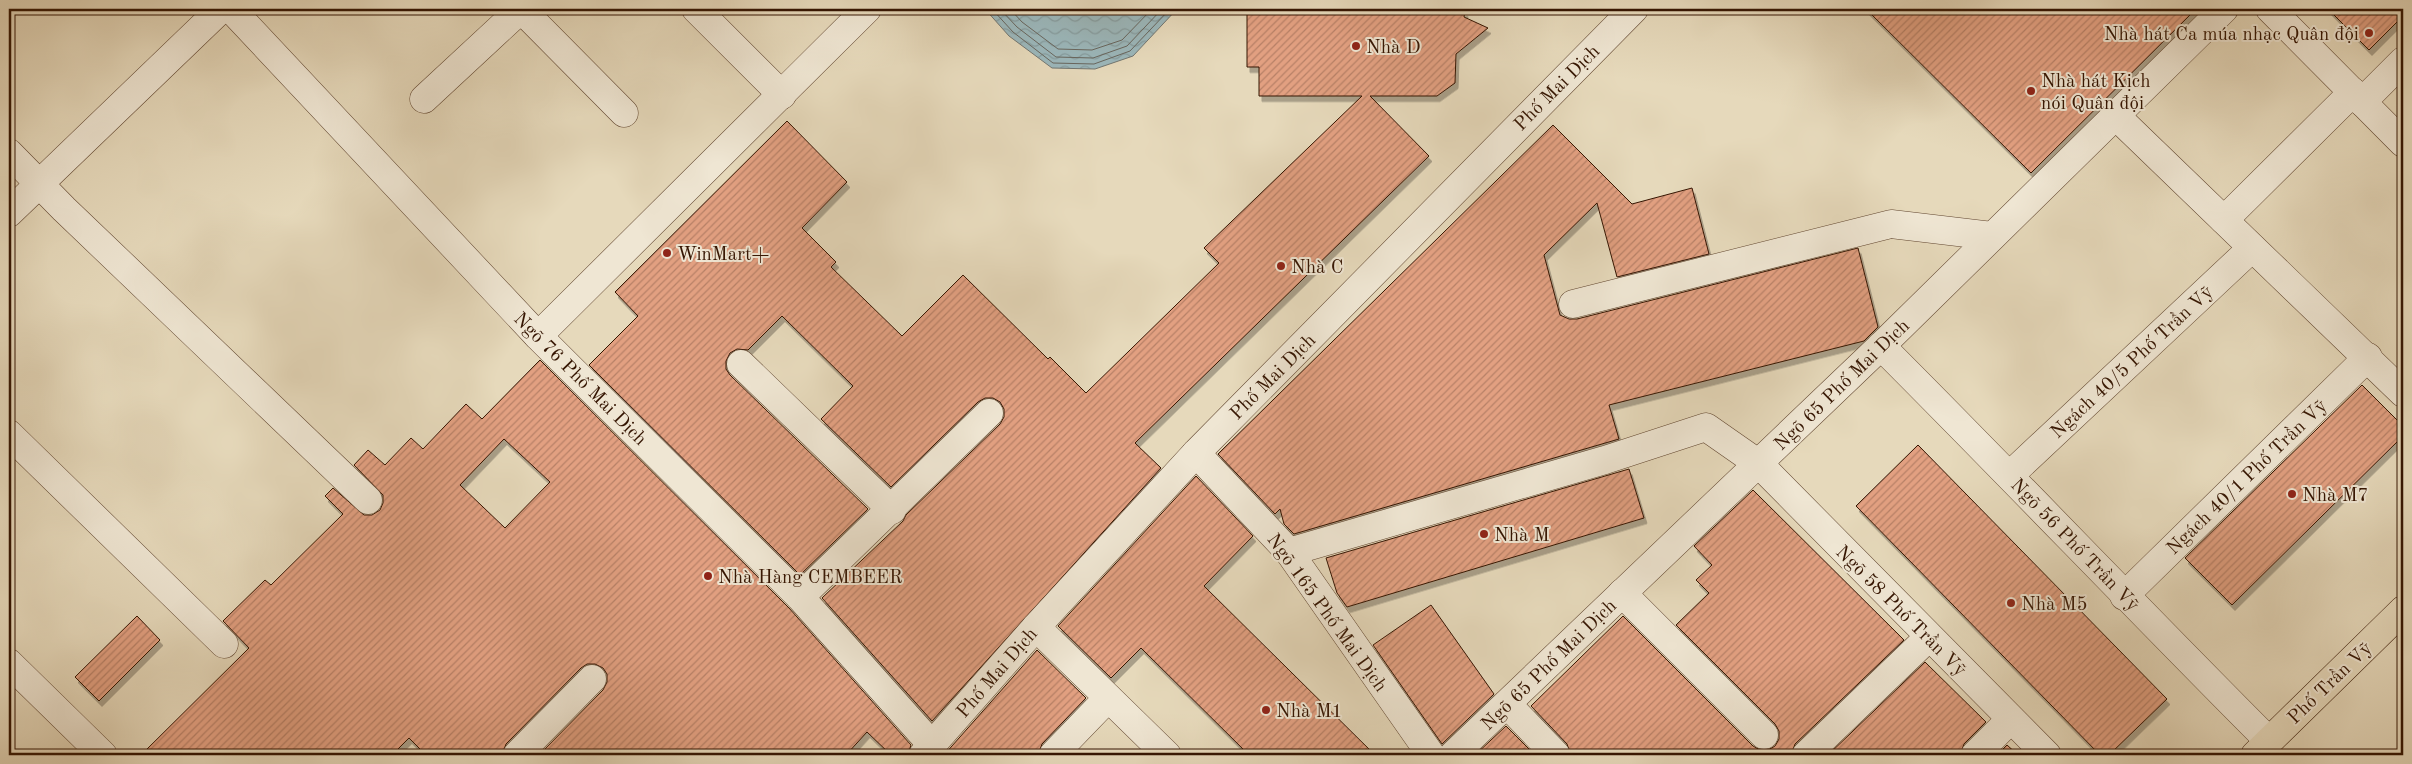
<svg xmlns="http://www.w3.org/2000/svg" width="2412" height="764" viewBox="0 0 2412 764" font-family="'Old Standard TT',serif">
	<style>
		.water { fill: url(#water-waves); stroke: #727671 }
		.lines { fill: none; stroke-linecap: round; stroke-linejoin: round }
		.shore { stroke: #68665e; stroke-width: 1 }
		.building { fill: url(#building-hatch); stroke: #351502; fill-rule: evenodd; filter: url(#shadow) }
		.minor-casing { stroke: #614630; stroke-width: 29 }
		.major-casing { stroke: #351502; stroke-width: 29 }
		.minor { stroke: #efe6d3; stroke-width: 28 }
		.major { stroke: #e6d9bb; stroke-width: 28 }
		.poi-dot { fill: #8f2418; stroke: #efe6d3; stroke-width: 2 }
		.labels { text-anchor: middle; stroke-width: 4; stroke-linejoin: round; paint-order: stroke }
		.poi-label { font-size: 19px; fill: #351502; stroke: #efe6d3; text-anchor: start }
		.street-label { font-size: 19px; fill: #351502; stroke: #efe6d3 }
	</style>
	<defs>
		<pattern id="water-waves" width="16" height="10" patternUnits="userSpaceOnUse" patternTransform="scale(1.25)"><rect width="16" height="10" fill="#9bb7bb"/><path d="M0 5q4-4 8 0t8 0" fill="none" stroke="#869c9f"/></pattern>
		<pattern id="building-hatch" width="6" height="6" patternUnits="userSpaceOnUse" patternTransform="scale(1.25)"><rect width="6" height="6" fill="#e2a081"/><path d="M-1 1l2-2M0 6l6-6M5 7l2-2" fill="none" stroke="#b88167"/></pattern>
		<filter id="shadow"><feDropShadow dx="3" dy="5.5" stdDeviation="0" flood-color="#0004"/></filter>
	</defs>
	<rect width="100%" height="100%" fill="#e6d9bb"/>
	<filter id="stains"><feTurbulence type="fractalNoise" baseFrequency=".004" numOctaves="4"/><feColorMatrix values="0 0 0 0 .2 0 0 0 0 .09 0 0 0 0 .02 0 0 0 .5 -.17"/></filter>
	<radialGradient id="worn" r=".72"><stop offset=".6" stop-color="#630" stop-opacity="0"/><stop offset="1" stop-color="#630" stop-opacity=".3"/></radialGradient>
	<path class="water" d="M985,9H1177L1133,56L1095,69L1052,68L1009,36Z"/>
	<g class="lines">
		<g class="shore">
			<path d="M992,9L1013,32L1053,63L1094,64L1130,51L1170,9"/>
			<path d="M1000,9L1017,27L1056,57L1093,58L1127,46L1162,9"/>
			<path d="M1010,9L1022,22L1058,49L1092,50L1122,40L1152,9"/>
		</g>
	</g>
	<g class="building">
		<path d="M1247,9H1440V11H1465L1464,17L1488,28L1456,54L1455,83L1437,96H1370L1429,156L1135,443L1161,468L932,721L822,598L903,521L906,515L1000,424L1004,417V409L1000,402L993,398H985L978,402L891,487L821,419L853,386L782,316L748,350L737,349L730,353L726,361V369L730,375L868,509L800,575L589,365L638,316L615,292L787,121L847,182L802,228L836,262L831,267L902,336L963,275L1048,359L1050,357L1086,393L1219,263L1204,248L1362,96H1259V67H1247Z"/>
		<path d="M1866,9H2196L2031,173Z"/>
		<path d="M2328,9H2403V16L2369,50Z"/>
		<path d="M1553,125L1632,204L1692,188L1709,254L1617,277L1597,203L1544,255L1560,315L1569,319H1577L1858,248L1878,327L1864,341L1609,405L1619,439L1294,534L1284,524L1280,509L1275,514L1218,454Z"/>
		<path d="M540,360L789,608L911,745L908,755H891L867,732L846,755H539L603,690L607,682V674L603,668L595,664H587L581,668L506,744L502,755H426L409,738L392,755H141L249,648L223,621L265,580L271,585L343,514L325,496L333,488L364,515H372L380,510L383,503V495L354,465L368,450L385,465L411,438L423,449L466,404L482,419ZM504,439L550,482L505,528L460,485Z"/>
		<path d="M2362,385L2403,426V436L2232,605L2185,558Z"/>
		<path d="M1918,445L2167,699L2109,755H2100L1856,506Z"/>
		<path d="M1629,469L1644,518L1347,607L1337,593L1326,558Z"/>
		<path d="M1196,476L1253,536L1204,586L1375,755H1249L1141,648L1111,678L1058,626Z"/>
		<path d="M1753,490L1904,640L1795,744L1791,755H1571L1567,744L1531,706L1623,616L1753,746L1760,750H1768L1775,746L1779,739V731L1775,724L1676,625L1709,593L1696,580L1712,565L1694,546Z"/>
		<path d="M1431,605L1494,694L1442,744L1373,645Z"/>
		<path d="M137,616L160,640L99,701L75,677Z"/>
		<path d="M1037,650L1086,698L1042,744L1038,755H944Z"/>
		<path d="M1925,662L1986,722L1964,744L1960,755H1828Z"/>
		<path d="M1506,726L1535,755H1475Z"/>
		<path d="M2007,745L2018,755H1997Z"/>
	</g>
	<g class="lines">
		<defs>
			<g id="minor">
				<path d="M231,9L538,336L800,597L932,745"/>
				<path d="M521,9L624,113"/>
				<path d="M696,9L782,95"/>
				<path d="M2270,9L2403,143"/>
				<path d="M424,99L521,9"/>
				<path d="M2362,102L2403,61"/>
				<path d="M2116,116L2403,393"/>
				<path d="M9,153L64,209L368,500"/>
				<path d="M9,213L221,9"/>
				<path d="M2224,220L2353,92"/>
				<path d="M1573,304L1891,224L1992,236"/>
				<path d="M538,336L867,9"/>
				<path d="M1881,346C2012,477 2139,611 2269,741"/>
				<path d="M741,364L892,510"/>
				<path d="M9,434L224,644"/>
				<path d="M1196,453L1289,552L1431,755"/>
				<path d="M2010,475L2252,248"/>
				<path d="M1289,552L1605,460L1706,427L1759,464L2047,755"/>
				<path d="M1622,593L1764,735"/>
				<path d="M2124,596L2368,357"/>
				<path d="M800,597L989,413"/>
				<path d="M1036,627L1167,755"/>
				<path d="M9,663L103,755"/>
				<path d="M1507,704L1556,755"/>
				<path d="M517,755L592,679"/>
				<path d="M923,755L1036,627L1196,453L1634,9"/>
				<path d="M1053,755L1108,698"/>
				<path d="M1453,755L1881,346L2224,9"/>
				<path d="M1806,755L1929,637"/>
				<path d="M1975,755L2010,720"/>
			</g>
			<path id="major" d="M2255,755L2403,610"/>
		</defs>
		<use href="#minor" class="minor-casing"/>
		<use href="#major" class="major-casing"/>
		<use href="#minor" class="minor"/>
		<use href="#major" class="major"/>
	</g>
	<g class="poi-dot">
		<circle cx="2369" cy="33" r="5"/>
		<circle cx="1356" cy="46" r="5"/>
		<circle cx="2031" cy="91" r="5"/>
		<circle cx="667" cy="253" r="5"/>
		<circle cx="1281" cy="266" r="5"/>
		<circle cx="2292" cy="494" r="5"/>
		<circle cx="1484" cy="534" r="5"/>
		<circle cx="708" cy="576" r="5"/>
		<circle cx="2011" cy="603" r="5"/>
		<circle cx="1266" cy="710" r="5"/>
	</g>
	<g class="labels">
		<g class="poi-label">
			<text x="2359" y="40" text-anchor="end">Nhà hát Ca múa nhạc Quân đội</text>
			<text x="1366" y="53">Nhà D</text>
			<text x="2041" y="87">Nhà hát Kịch<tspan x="2041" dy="22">nói Quân đội</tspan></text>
			<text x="677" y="260">WinMart+</text>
			<text x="1291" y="273">Nhà C</text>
			<text x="2302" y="501">Nhà M7</text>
			<text x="1494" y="541">Nhà M</text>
			<text x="718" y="583">Nhà Hàng CEMBEER</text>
			<text x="2021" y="610">Nhà M5</text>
			<text x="1276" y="717">Nhà M1</text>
		</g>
		<g class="street-label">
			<text transform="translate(1556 87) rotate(-45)" y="7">Phố Mai Dịch</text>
			<text transform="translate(2131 361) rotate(-43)" y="7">Ngách 40/5 Phố Trần Vỹ</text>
			<text transform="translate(1272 376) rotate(-45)" y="7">Phố Mai Dịch</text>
			<text transform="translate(581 378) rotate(45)" y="7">Ngõ 76 Phố Mai Dịch</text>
			<text transform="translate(1841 384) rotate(-44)" y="7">Ngõ 65 Phố Mai Dịch</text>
			<text transform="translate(2246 476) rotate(-44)" y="7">Ngách 40/1 Phố Trần Vỹ</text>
			<text transform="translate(2076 544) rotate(46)" y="7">Ngõ 56 Phố Trần Vỹ</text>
			<text transform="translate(1902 610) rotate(45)" y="7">Ngõ 58 Phố Trần Vỹ</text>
			<text transform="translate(1328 612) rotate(54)" y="7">Ngõ 165 Phố Mai Dịch</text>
			<text transform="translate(1548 664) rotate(-44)" y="7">Ngõ 65 Phố Mai Dịch</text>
			<text transform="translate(996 672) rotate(-49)" y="7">Phố Mai Dịch</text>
			<text transform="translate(2329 682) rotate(-44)" y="7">Phố Trần Vỹ</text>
		</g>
	</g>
	<rect width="2412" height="764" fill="none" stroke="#e6d9bb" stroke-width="30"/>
	<rect x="10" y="10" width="2392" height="744" fill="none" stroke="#351502" stroke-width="2.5"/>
	<rect x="15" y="15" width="2382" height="734" fill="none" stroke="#351502"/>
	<rect width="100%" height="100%" filter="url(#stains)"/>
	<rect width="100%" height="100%" fill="url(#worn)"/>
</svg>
